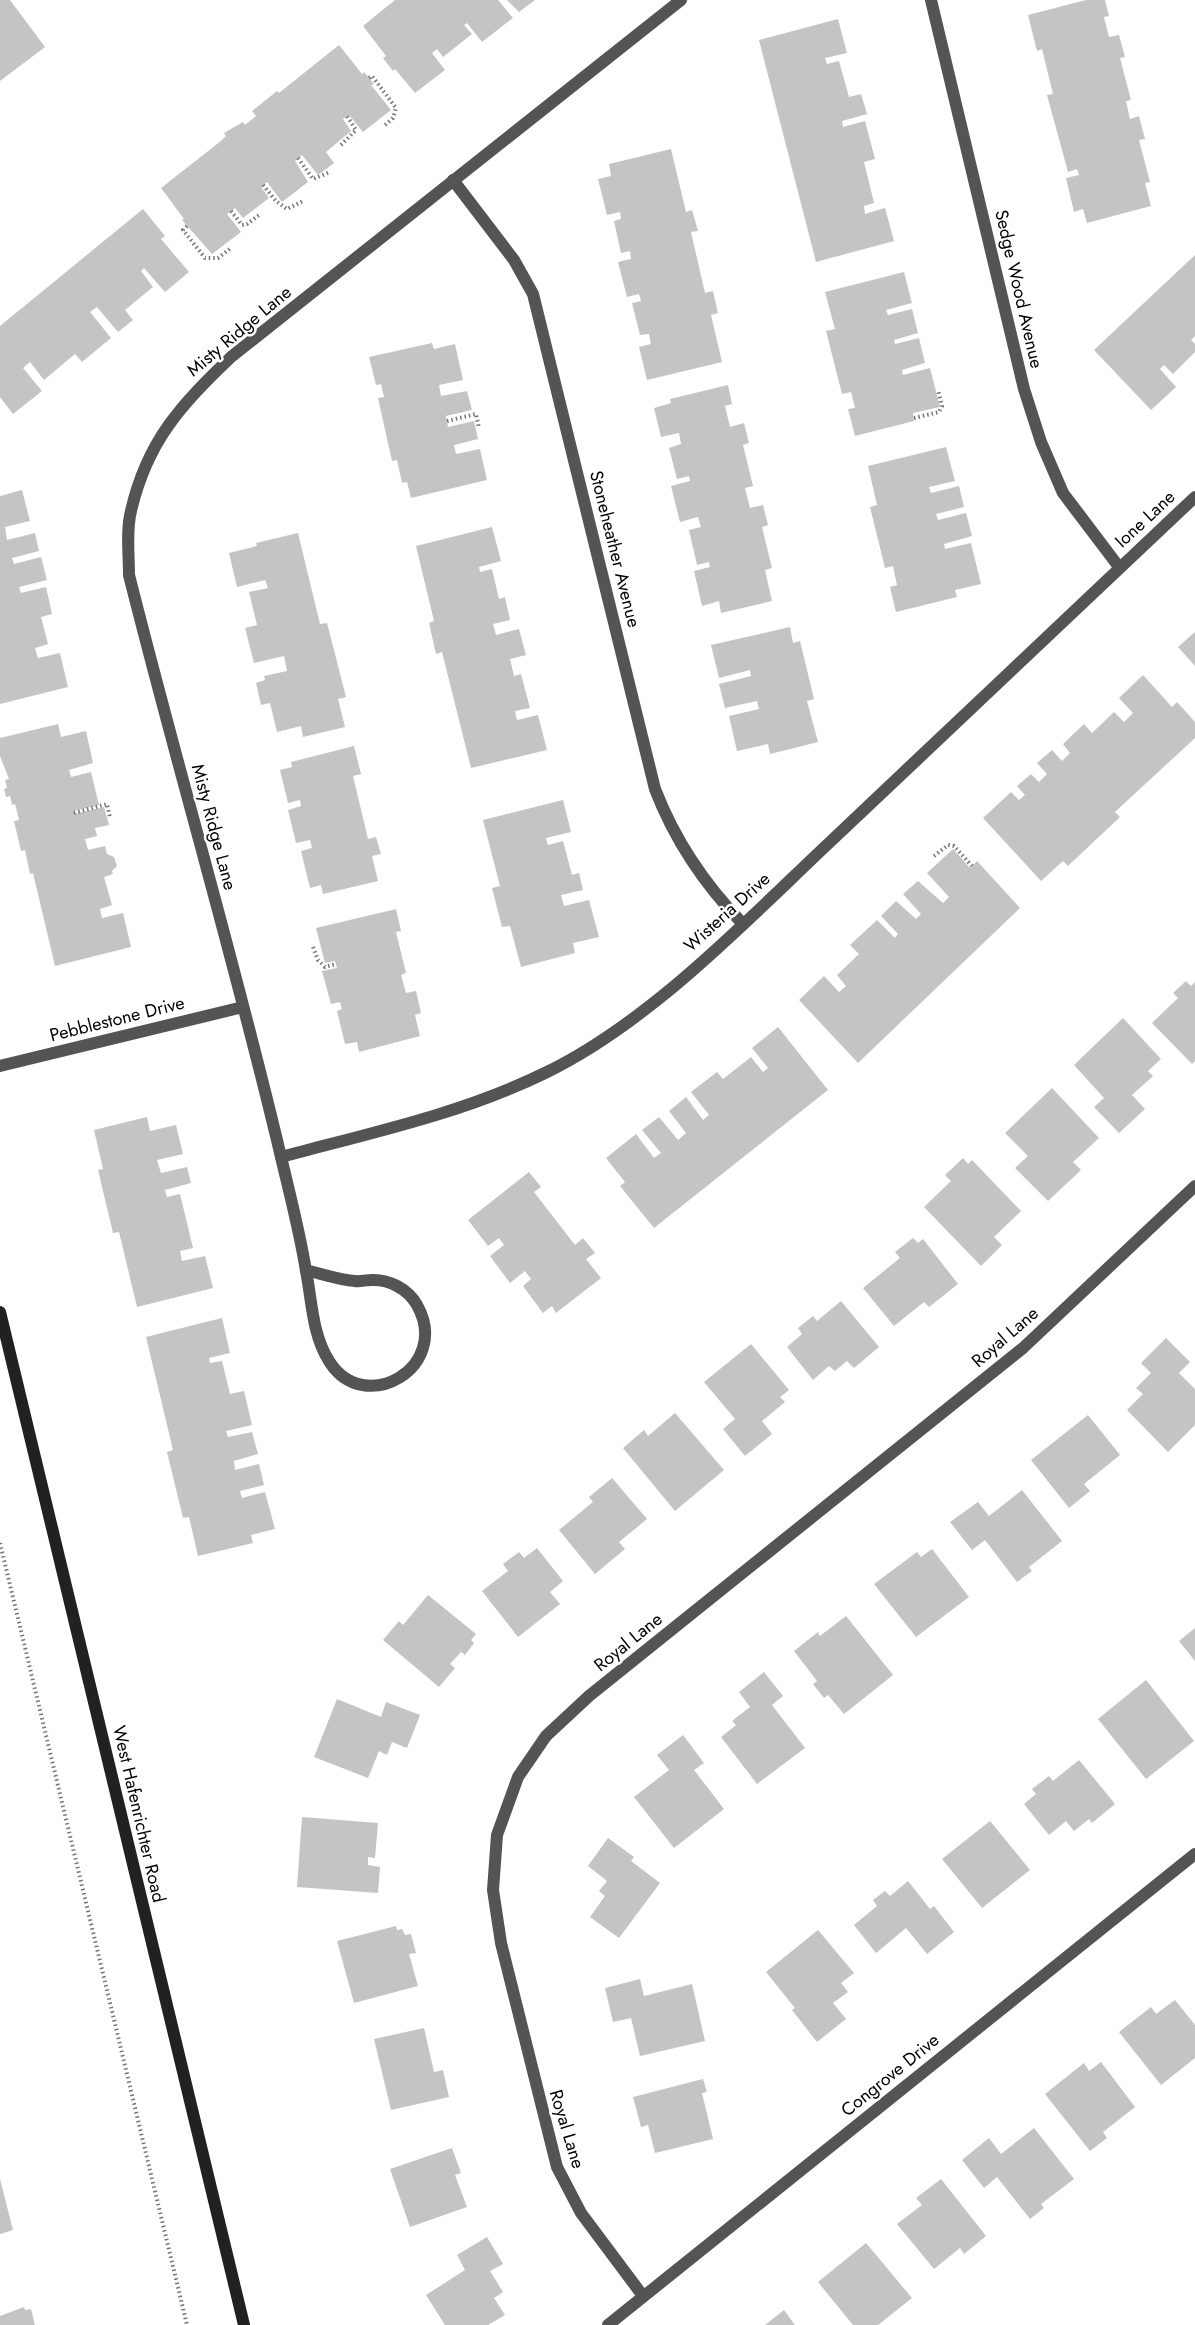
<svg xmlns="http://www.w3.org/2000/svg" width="1195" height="2325" viewBox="0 0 1195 2325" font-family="Jost,sans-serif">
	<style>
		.building { fill: #c4c4c4 }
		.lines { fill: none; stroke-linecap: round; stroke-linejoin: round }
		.path { stroke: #767676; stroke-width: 4; stroke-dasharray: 1.5 3; stroke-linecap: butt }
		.street { stroke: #545454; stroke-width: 12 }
		.secondary { stroke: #212121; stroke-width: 12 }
		.labels { text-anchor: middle; stroke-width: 5; stroke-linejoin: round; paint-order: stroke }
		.street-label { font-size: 18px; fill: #000; stroke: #fff }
	</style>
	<rect width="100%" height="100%" fill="#fff"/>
	<g class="building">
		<path d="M0,0H10L45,47L0,81Z"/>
		<path d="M395,0H498L513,18L482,42L467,23L464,25L472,34L443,57L437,49L432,53L445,70L415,93L395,69L393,71L383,58L386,56L363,26Z"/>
		<path d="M507,0H535L519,12Z"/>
		<path d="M1086,0H1105L1109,16L1104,17L1109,37L1119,35L1125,57L1120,58L1131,100L1126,101L1130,119L1139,116L1145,139L1139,140L1150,182L1145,183L1151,206L1087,223L1083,209L1074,212L1066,178L1079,175L1077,169L1068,172L1047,95L1053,94L1042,49L1037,51L1028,15Z"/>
		<path d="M838,19L847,53L825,58L827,64L839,61L849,97L861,94L867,114L842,121L843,127L865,121L875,159L864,162L874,203L864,206L865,214L885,208L894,241L816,262L759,40Z"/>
		<path d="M339,45L362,74L364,72L374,84L371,85L391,110L363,132L349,115L343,119L351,131L326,152L334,163L318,175L302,155L295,161L308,182L282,202L267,182L261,187L269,198L243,218L235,208L227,214L241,232L212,254L182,220L184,219L161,188L221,141L226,136L224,133L243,122L245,125L256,116L252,111L277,91L279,93Z"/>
		<path d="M671,149L686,212L692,210L698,231L691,232L705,293L713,291L718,313L711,315L722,362L647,380L639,347L651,344L649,334L640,335L632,303L641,301L639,294L627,297L618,262L631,259L630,251L621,253L614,221L621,219L620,212L607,215L598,179L611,176L609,164Z"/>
		<path d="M143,209L165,236L161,239L189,272L165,292L144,268L141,271L153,287L125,310L133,320L118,332L97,307L90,312L111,338L82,362L75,354L44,380L30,362L23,368L42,391L13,414L0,397V326Z"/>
		<path d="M1195,255V336L1191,340L1195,344V352L1173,374L1164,365L1160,369L1176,387L1151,410L1094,350Z"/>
		<path d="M904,272L912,303L886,310L888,315L912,309L918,333L894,340L895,344L919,338L925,363L902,370L903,375L930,368L940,407L913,413L914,421L855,436L848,409L855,408L851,392L842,394L826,331L835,329L825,292Z"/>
		<path d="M432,343L434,349L455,344L463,380L439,385L441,396L467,391L472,410L446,416L448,427L474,421L478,439L454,445L456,454L480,449L487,480L411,498L407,482L402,483L397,460L392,461L378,398L384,397L381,384L376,385L369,357Z"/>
		<path d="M728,385L732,404L725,406L730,427L744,423L749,443L743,445L753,486L745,488L750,508L763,505L768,525L762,527L772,568L765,570L772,601L721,613L719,601L702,606L694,571L710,567L709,562L697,565L689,530L701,527L698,517L680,522L671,486L690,481L689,476L677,479L669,448L681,444L679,433L661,437L654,408L671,403L670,399Z"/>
		<path d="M946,447L955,481L929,487L931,493L959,486L964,507L936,514L938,520L966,513L972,536L944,544L945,549L971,543L981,584L955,590L957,597L896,612L890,587L897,585L893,566L885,568L870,507L877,505L868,466Z"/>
		<path d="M22,490L30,521L5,527L7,540L35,533L39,551L12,558L14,564L41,557L47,580L19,587L21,593L46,587L52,614L41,617L48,644L35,648L38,658L60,653L68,687L0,704V496Z"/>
		<path d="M492,527L501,561L479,567L480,572L492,569L499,599L505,597L510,620L493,624L496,635L519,629L526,655L510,659L514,676L521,674L530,708L515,711L517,720L538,715L547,750L471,768L442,652L436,654L429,623L434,621L416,546Z"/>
		<path d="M298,533L320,624L327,623L346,697L338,699L345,727L303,737L301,726L277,732L270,703L261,705L256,683L265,680L264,676L287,671L284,656L254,663L245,628L257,625L249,592L268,588L265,580L237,587L229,553L257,546L256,543Z"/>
		<path d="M790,627L793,643L800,641L814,699L807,701L818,742L770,754L768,744L737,751L729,716L759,709L757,701L725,708L719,684L751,676L750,670L719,678L711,645Z"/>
		<path d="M1195,632V666L1178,647Z"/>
		<path d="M1143,675L1172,707L1177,702L1195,722V738L1115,812L1120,817L1068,866L1063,861L1041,881L983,818L1011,792L1019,800L1025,795L1017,786L1031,774L1039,782L1047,774L1037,763L1052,750L1062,761L1070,753L1063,744L1084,724L1092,733L1114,712L1124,722L1133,713L1119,698Z"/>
		<path d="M58,724L61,737L86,731L93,763L69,770L71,777L91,772L99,805L74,811V814L104,807L109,825L95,828L97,836L85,839L88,850L105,846L107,854L114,857L117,866L112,871L113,874L104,877L112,905L100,909L102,918L123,913L131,947L55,966L33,873L30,874L25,850L21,851L14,821L19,820L15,804L12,805L10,796L6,797L4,789L7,788L5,780L9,779L0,756V738Z"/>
		<path d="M354,746L361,774L353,776L368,839L376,837L381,854L372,856L378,881L323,894L321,885L310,888L301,851L312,848L310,840L296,843L288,810L301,806L300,800L288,803L280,770L292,767L291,762Z"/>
		<path d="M563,800L571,832L546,838L548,845L563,841L572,875L579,873L583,890L561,895L564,906L589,900L599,937L573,943L575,953L521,967L510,926L502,927L492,888L500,886L483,820Z"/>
		<path d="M953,849L970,868L977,861L1020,908L858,1063L799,1000L824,976L839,992L846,986L837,975L859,954L850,945L877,920L895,938L898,934L881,916L896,901L916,919L921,914L903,894L918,881L943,903L949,897L927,873Z"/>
		<path d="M396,909L401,931L396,932L406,973L401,975L406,993L416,991L421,1013L415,1015L420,1036L359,1052L357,1042L345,1044L337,1011L342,1009L340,1002L331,1004L322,971L337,968L335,961L325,963L316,928Z"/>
		<path d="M1186,981L1191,986L1195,982V1061L1192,1064L1152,1023L1178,998L1173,993Z"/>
		<path d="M1123,1018L1161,1059L1148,1071L1153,1076L1132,1095L1145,1109L1119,1133L1094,1107L1104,1098L1074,1065Z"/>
		<path d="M778,1027L828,1090L654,1228L620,1186L625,1182L606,1158L636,1134L654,1158L661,1153L642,1130L659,1117L678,1140L686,1133L669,1111L686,1097L703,1120L709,1115L691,1092L717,1072L723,1079L751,1057L763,1072L768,1068L752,1048Z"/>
		<path d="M1052,1088L1099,1138L1073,1162L1081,1170L1048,1201L1015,1168L1028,1156L1005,1133Z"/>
		<path d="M147,1117L150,1131L176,1125L183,1154L157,1160L161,1173L187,1167L191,1183L165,1190L167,1197L180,1194L193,1248L180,1251L182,1261L205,1256L213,1288L137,1307L119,1232L113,1233L98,1170L103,1169L94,1130Z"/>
		<path d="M963,1158L968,1164L972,1160L1021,1211L994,1237L1002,1245L981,1266L924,1207L951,1181L945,1175Z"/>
		<path d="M529,1172L541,1187L534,1192L575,1245L583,1238L595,1253L586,1259L601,1278L556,1313L552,1306L543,1313L523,1286L531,1279L525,1271L510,1283L490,1256L504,1245L499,1238L488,1246L468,1220Z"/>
		<path d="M913,1238L918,1243L923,1239L958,1284L929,1307L924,1302L894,1326L863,1288L900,1258L895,1252Z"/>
		<path d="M841,1301L879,1347L854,1368L847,1361L835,1371L829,1366L813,1380L787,1347L802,1334L798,1328L813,1316L817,1321Z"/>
		<path d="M222,1318L230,1353L209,1358L210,1363L222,1361L230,1394L244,1391L252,1425L226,1431L228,1437L252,1432L258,1454L234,1461L235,1470L259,1464L264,1485L240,1491L242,1498L265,1492L275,1529L251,1535L253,1543L198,1556L189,1517L183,1518L167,1452L173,1450L146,1337Z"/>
		<path d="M1166,1338L1190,1362L1179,1373L1195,1389V1425L1168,1452L1127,1410L1143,1394L1136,1388L1151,1373L1141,1363Z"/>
		<path d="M751,1344L789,1390L780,1397L785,1402L762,1421L772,1434L745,1456L723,1429L735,1419L704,1382Z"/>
		<path d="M675,1413L724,1470L675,1511L623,1448L644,1430L648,1436Z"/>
		<path d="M1088,1415L1120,1455L1084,1484L1090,1491L1069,1508L1031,1460Z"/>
		<path d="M612,1478L647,1519L619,1542L625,1549L595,1574L559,1530L593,1502L589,1497Z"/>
		<path d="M1022,1490L1062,1541L1029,1567L1032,1571L1017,1582L985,1540L972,1550L950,1522L978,1502L989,1516Z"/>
		<path d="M537,1548L563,1581L550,1592L560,1604L518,1637L482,1591L508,1571L503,1564L519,1552L524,1558Z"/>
		<path d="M932,1549L969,1597L916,1637L874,1584L917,1552L921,1557Z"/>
		<path d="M428,1595L476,1634L471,1640L474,1643L465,1655L461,1652L450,1664L455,1668L439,1687L383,1640L399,1621L403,1625Z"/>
		<path d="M846,1616L893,1675L844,1714L828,1695L824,1698L813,1684L817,1681L794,1651L818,1632L820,1636Z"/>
		<path d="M1195,1628V1661L1179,1641Z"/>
		<path d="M764,1672L783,1696L772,1705L805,1748L757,1784L721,1737L736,1725L732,1721L750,1707L739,1692Z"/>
		<path d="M1146,1680L1194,1741L1146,1779L1098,1719Z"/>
		<path d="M337,1699L381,1717L386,1702L420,1715L407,1748L392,1742L387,1755L379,1751L368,1778L314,1757Z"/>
		<path d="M683,1735L704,1763L694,1770L724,1809L674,1848L634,1797L669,1770L657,1755Z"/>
		<path d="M1079,1760L1115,1804L1092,1823L1089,1819L1074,1831L1066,1821L1049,1835L1024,1804L1036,1794L1032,1789L1049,1776L1053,1781Z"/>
		<path d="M302,1817L378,1823L375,1858L368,1857V1865L380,1867L378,1893L297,1887Z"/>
		<path d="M990,1821L1030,1870L982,1908L942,1859Z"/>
		<path d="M608,1838L634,1857L631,1861L660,1883L619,1938L590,1917L605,1896L599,1891L607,1881L588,1866Z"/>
		<path d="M908,1881L930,1909L934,1906L954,1932L927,1954L906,1928L876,1953L854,1925L877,1906L873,1900L885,1891L890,1896Z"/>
		<path d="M396,1926L397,1930L402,1929L405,1935L411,1934L416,1953L409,1954L418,1986L354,2003L337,1941Z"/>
		<path d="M818,1930L854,1973L841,1983L848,1992L833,2003L846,2019L817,2042L792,2010L795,2008L766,1972Z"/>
		<path d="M640,1979L644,1996L692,1984L705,2041L640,2056L631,2018L613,2022L605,1988Z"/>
		<path d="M1175,2000L1195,2025V2058L1161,2085L1119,2032L1151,2007L1156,2014Z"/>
		<path d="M424,2028L434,2072L443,2070L449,2097L391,2110L374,2039Z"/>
		<path d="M1101,2062L1135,2107L1103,2132L1107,2138L1090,2151L1045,2094L1084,2063L1089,2071Z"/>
		<path d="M703,2079L707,2092L702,2093L713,2139L655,2153L648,2125L641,2127L633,2097Z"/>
		<path d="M1034,2128L1074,2179L1041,2204L1044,2208L1030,2219L997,2177L984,2188L962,2160L989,2138L1001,2154Z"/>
		<path d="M452,2148L461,2173L455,2175L467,2207L410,2227L390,2169Z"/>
		<path d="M0,2179L13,2230L0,2234Z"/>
		<path d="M941,2179L986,2236L964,2254L960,2248L934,2269L897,2224L922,2205L916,2198Z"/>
		<path d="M487,2237L503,2264L490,2271L503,2292L494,2298L505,2315L488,2325H445L426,2295L465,2270L457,2255Z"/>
		<path d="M866,2243L912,2298L878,2325H853L818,2282Z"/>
		<path d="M24,2307L25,2310L31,2309L35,2325H0V2316Z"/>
		<path d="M784,2310L795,2325H765Z"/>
	</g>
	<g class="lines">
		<g class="path">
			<path d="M369,78L372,76L396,108L393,118L383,127"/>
			<path d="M341,145L356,130L347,116"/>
			<path d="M298,158L313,179L330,172"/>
			<path d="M263,185L276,201L287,209L303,201"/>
			<path d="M231,211L242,225L247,224L259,215"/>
			<path d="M187,226L183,230L205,258H218L231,248"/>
			<path d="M914,418L939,412L942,406L938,390"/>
			<path d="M447,421L476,414L479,428"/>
			<path d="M74,813L107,804L110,817"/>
			<path d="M934,856L948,845L954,846L972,866"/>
			<path d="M313,947L318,960L325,967L336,964"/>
			<path d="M0,1543L187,2325"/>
		</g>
		<g class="street">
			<path d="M931,0L1024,389L1041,442L1063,493L1119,567"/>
			<path d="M453,180L514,260L533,294L655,789C675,841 704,884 743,924"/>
			<path d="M0,1066L243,1007"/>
			<path d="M281,1157C370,1133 461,1114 545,1073C649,1023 746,921 830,842C952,727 1073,612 1195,497"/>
			<path d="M306,1270C322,1274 339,1280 355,1281C360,1282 365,1280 371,1280C389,1279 408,1289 417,1305C452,1367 364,1418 329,1361C312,1334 312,1301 306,1271C300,1233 290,1195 281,1157C235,962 178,770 129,575C129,555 126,530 131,511C147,441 181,405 231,357L681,0"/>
			<path d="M643,2296L581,2213L557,2167L501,1943L493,1890L497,1835L518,1777L546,1736L589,1696L1023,1348L1195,1186"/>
			<path d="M608,2325L1195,1854"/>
		</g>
		<path class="secondary" d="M0,1312L244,2325"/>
	</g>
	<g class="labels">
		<g class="street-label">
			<text transform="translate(1019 289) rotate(77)" y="6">Sedge Wood Avenue</text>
			<text transform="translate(239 331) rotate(-40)" y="6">Misty Ridge Lane</text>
			<text transform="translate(1145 519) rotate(-43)" y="6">Ione Lane</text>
			<text transform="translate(615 549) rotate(76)" y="6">Stoneheather Avenue</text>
			<text transform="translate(214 827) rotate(75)" y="6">Misty Ridge Lane</text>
			<text transform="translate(727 912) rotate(-42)" y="6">Wisteria Drive</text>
			<text transform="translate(117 1019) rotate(-14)" y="6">Pebblestone Drive</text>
			<text transform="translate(1005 1337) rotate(-41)" y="6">Royal Lane</text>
			<text transform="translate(628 1642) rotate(-39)" y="6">Royal Lane</text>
			<text transform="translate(139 1814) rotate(77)" y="6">West Hafenrichter Road</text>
			<text transform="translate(890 2075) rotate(-39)" y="6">Congrove Drive</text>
			<text transform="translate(567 2129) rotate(73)" y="6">Royal Lane</text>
		</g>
	</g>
</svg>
